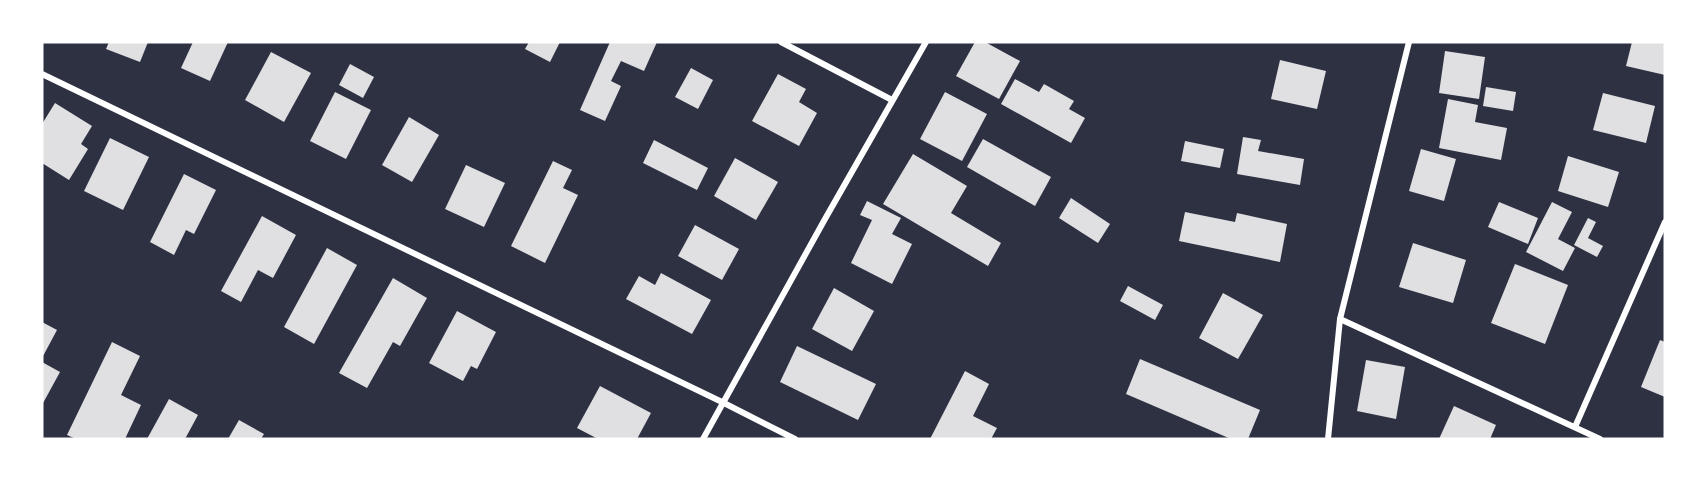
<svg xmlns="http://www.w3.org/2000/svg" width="1707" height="481" viewBox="0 0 1707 481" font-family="'Titillium Web',sans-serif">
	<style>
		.building { fill: #e0e0e3 }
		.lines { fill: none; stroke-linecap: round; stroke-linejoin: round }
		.minor { stroke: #fff; stroke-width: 6 }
	</style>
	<rect width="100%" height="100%" fill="#2d3142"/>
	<g class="building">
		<path d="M109,42H148L140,62L106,49Z"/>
		<path d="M193,42H228L210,81L181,68Z"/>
		<path d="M529,42H560L550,62L525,49Z"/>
		<path d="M610,42H657L644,71L621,61L611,81L621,86L605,121L580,110Z"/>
		<path d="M975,42H985L1020,61L999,99L956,76Z"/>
		<path d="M1632,42H1665V75L1626,66Z"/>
		<path d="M1445,51L1485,57L1479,99L1439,93Z"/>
		<path d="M271,52L311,73L284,122L245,100Z"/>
		<path d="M1280,60L1326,71L1317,109L1271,99Z"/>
		<path d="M350,64L374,77L363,98L339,85Z"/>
		<path d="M691,68L713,80L698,109L675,97Z"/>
		<path d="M778,74L806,89L799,102L817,113L799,146L752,121Z"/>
		<path d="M1015,79L1039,92L1044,84L1074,101L1069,109L1085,118L1071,143L1001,104Z"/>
		<path d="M1486,87L1516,92L1513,111L1483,106Z"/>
		<path d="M335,92L371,110L346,159L310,141Z"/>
		<path d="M945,92L987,114L962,161L920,139Z"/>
		<path d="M1603,93L1655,106L1646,143L1593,130Z"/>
		<path d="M1448,99L1478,105L1475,122L1507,128L1501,160L1439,148Z"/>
		<path d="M55,103L92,126L81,144L88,149L69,180L42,163V124Z"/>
		<path d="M409,117L439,135L412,182L382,165Z"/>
		<path d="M1243,137L1261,140L1258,151L1304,159L1300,185L1237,174Z"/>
		<path d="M110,138L149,157L123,210L84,191Z"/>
		<path d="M983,139L1051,177L1035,206L967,167Z"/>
		<path d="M654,140L708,168L697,190L643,163Z"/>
		<path d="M1185,141L1224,149L1220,168L1181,161Z"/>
		<path d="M1421,149L1456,159L1444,201L1409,191Z"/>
		<path d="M913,154L967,186L951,213L1001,243L988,266L883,204Z"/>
		<path d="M1568,156L1619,172L1608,207L1558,191Z"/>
		<path d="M735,158L778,182L756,220L714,196Z"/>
		<path d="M553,161L572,170L563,188L578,195L545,263L511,246Z"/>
		<path d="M466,165L505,183L484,227L445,209Z"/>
		<path d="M184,174L216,190L194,234L186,230L174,255L150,242Z"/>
		<path d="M1071,198L1110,224L1098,243L1059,218Z"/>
		<path d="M867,201L901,218L892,234L912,244L892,284L851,263L872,220L860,215Z"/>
		<path d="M1499,202L1538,218L1528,244L1488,227Z"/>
		<path d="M1552,202L1572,212L1558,239L1575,248L1563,271L1526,252Z"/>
		<path d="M1185,212L1235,222L1237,213L1287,224L1280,262L1179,241Z"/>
		<path d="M262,216L296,235L273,278L258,270L241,302L221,291Z"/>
		<path d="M1588,218L1596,222L1588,238L1603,246L1597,257L1574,245Z"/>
		<path d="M695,225L739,249L722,280L678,256Z"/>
		<path d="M1413,243L1466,260L1453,303L1399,287Z"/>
		<path d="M327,248L357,265L314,344L284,327Z"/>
		<path d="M1515,264L1568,285L1545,344L1491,323Z"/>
		<path d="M661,273L711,300L692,334L626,299L639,276L655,285Z"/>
		<path d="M393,278L427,298L400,346L393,342L367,388L339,373Z"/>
		<path d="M1128,286L1163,305L1155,320L1120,301Z"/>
		<path d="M834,288L874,311L852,351L812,329Z"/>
		<path d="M1223,293L1263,315L1238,359L1199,338Z"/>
		<path d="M457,311L496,332L477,369L471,366L463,381L429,363Z"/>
		<path d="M42,322L57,330L42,358Z"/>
		<path d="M1660,340L1665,342V397L1641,387Z"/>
		<path d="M112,342L140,356L121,395L141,405L125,439H76L67,435Z"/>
		<path d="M797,346L876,384L858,420L780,382Z"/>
		<path d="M1140,359L1260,410L1248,439H1231L1126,394Z"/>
		<path d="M1366,360L1405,367L1396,419L1357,411Z"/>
		<path d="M42,362L60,372L42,405Z"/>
		<path d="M965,371L989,384L973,416L997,428L991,439H930Z"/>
		<path d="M600,386L651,413L637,439H598L577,428Z"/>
		<path d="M169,399L198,415L185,439H147Z"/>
		<path d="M1454,406L1496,425L1490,439H1439Z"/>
		<path d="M239,420L264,434L261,439H228Z"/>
	</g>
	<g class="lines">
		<g class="minor">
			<path d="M781,42L892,100"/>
			<path d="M42,74L722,402L795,439"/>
			<path d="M1340,319L1600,439"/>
			<path d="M1575,427L1665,222"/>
			<path d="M703,439L825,219L926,42"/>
			<path d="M1328,439L1340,319L1409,42"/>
		</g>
	</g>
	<rect width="1707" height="481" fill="none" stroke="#ffffff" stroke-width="87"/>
</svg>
